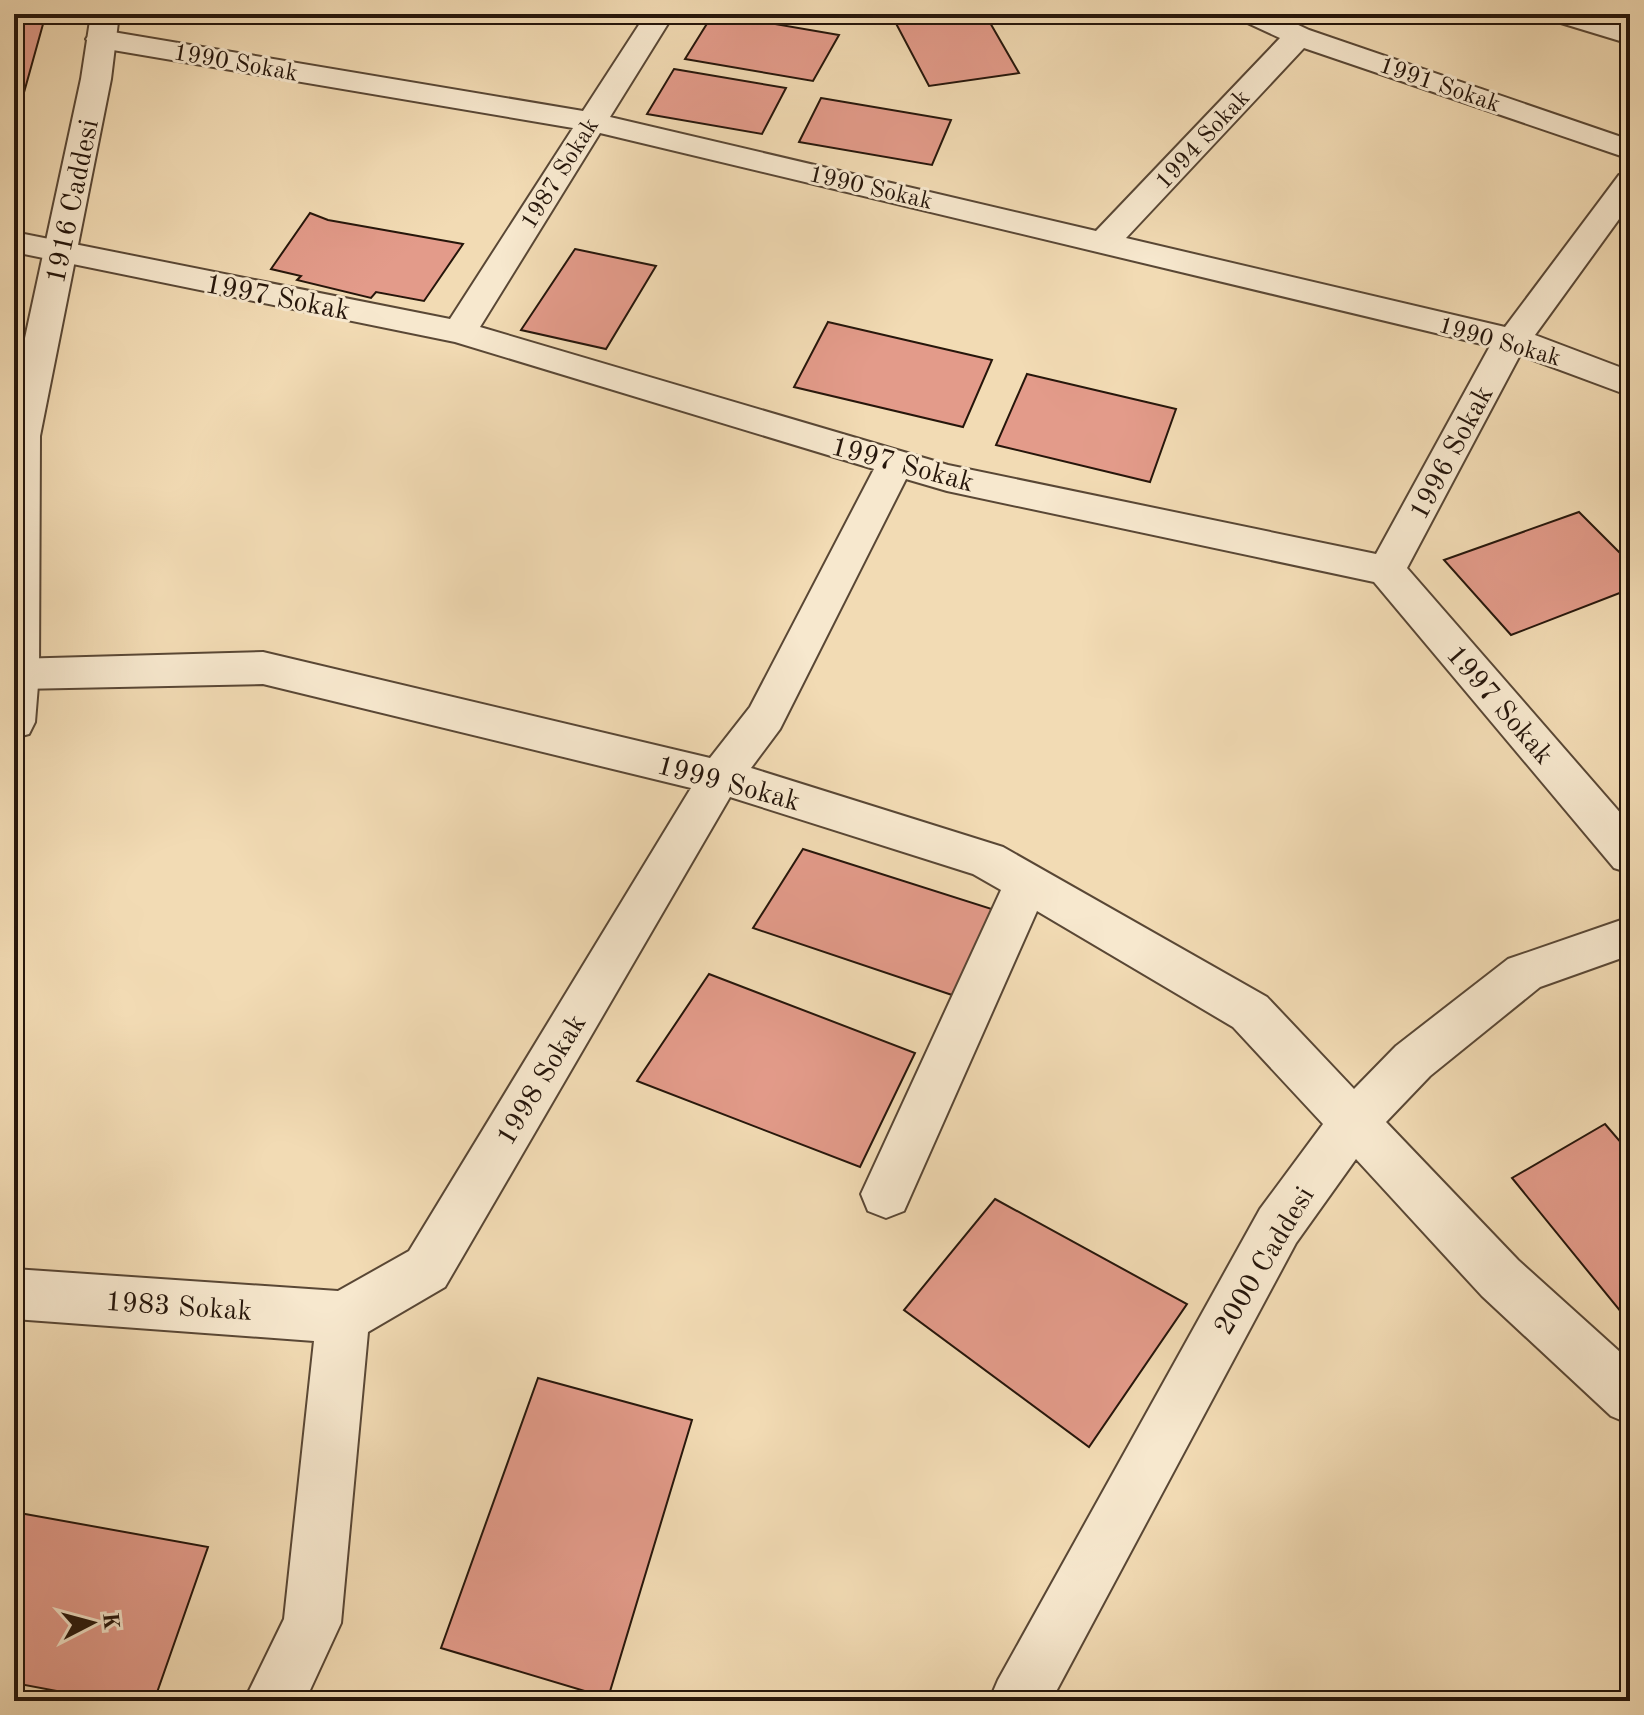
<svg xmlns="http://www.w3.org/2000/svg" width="1644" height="1715" viewBox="0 0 1644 1715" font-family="'Old Standard TT',serif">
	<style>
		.building { fill: #e39b8a; stroke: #26160b; stroke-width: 2 }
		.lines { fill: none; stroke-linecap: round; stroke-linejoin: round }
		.minor-casing { stroke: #594735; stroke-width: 4 }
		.tertiary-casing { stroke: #594735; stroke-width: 4 }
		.minor { fill: #f7e8ce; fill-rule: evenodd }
		.tertiary { fill: #f7e8ce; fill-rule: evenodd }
		.labels { text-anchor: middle; stroke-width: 6; stroke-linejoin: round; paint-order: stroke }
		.far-street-label { font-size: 24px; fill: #26160b; stroke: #f7e8ce }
		.street-label { font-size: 28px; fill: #26160b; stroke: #f7e8ce }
	</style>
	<rect width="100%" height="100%" fill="#f2dbb4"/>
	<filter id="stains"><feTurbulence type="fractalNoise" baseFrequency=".0025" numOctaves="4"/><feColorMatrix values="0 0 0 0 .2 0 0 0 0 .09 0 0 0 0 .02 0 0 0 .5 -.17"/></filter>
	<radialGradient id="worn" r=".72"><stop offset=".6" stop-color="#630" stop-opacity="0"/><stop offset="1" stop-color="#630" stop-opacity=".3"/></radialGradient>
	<g class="building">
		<path d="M713,14H716L839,35L813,81L685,59Z"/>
		<path d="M891,14H985L1019,73L929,86Z"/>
		<path d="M45,17L23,96H14V19Z"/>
		<path d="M674,69L786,88L762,134L647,114Z"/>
		<path d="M821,98L951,120L932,165L799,142Z"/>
		<path d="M310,213L328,220L463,244L424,301L376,292L371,298L297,280L301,276L271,269Z"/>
		<path d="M575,249L656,266L606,349L521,330Z"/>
		<path d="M828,322L992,360L963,427L794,387Z"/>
		<path d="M1027,374L1176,409L1150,482L996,445Z"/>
		<path d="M1579,512L1630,563V589L1511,635L1444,560Z"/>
		<path d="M803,849L998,911L952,995L753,928Z"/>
		<path d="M709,974L915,1053L860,1167L637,1081Z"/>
		<path d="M1605,1124L1630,1153V1323L1512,1178Z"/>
		<path d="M995,1199L1187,1304L1089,1447L904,1310Z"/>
		<path d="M538,1378L692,1420L608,1698L441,1648Z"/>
		<path d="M14,1512L208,1547L154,1701H110L14,1683Z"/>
	</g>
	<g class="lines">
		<defs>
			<g id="minor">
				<path d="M646,14H674L610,117L1096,231L1280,38L1241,20L1237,14H1275L1309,30L1630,140V159L1304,48L1126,238L1505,327L1619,175L1630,172V204L1535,335L1630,371V396L1520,355L1407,568L1630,824V873L1614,868L1374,582L947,491L906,479L780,729L751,768L1003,847L1267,997L1354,1089L1396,1046L1508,959L1630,917V955L1540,987L1430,1076L1386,1122L1518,1260L1630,1361V1424L1611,1416L1482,1296L1356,1159L1296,1243L1051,1701H989L998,1680L1260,1209L1323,1124L1233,1027L1037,911L904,1211L886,1218L868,1211L861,1194L1001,890L973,874L730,797L445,1287L368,1332L341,1623L305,1701H244L284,1619L314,1341L14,1319V1269L338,1291L409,1251L691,788L263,684L19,689L14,687V659L263,652L710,758L750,707L874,469L455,342L14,252V232L450,319L573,128L101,48L91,45L86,39L91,33L101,30L583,111ZM600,133L1490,346L1376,554L948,465L480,327Z"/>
				<path d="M1547,14H1591L1630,26V44L1551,20Z"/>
			</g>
			<path id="tertiary" d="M91,14H119L111,79L40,436L39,673L35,722L29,734L14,738V389L81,79Z"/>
		</defs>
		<use href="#minor" class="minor-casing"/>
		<use href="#tertiary" class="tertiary-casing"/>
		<use href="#minor" class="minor"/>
		<use href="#tertiary" class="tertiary"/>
	</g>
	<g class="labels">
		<g class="far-street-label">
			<text transform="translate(236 62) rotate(10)" y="8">1990 Sokak</text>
			<text transform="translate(1440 84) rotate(19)" y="8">1991 Sokak</text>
			<text transform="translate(1202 139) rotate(-47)" y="8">1994 Sokak</text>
			<text transform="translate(559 173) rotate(-58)" y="8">1987 Sokak</text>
			<text transform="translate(871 187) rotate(13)" y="8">1990 Sokak</text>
			<text transform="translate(1500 341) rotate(16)" y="8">1990 Sokak</text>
		</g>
		<g class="street-label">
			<text transform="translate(71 201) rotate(-78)" y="10">1916 Caddesi</text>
			<text transform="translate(278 296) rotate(11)" y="10">1997 Sokak</text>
			<text transform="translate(1450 452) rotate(-62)" y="10">1996 Sokak</text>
			<text transform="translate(903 463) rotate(15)" y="10">1997 Sokak</text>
			<text transform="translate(1501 704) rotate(49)" y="10">1997 Sokak</text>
			<text transform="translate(729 782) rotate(15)" y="10">1999 Sokak</text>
			<text transform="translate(540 1079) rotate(-59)" y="10">1998 Sokak</text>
			<text transform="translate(1263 1260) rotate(-59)" y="10">2000 Caddesi</text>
			<text transform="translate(179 1305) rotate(4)" y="10">1983 Sokak</text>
		</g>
	</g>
	<rect width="1644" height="1715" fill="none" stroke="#f2dbb4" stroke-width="48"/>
	<rect x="16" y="16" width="1612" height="1683" fill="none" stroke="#26160b" stroke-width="4"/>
	<rect x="24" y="24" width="1596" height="1667" fill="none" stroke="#26160b" stroke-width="2"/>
	<g transform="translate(92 1623) rotate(84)" stroke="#f7e8ce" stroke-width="6" paint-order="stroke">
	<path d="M0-6L14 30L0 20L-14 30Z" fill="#26160b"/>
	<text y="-12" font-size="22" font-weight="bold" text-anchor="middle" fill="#26160b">K</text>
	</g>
	<rect width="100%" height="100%" filter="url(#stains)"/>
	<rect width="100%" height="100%" fill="url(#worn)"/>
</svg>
